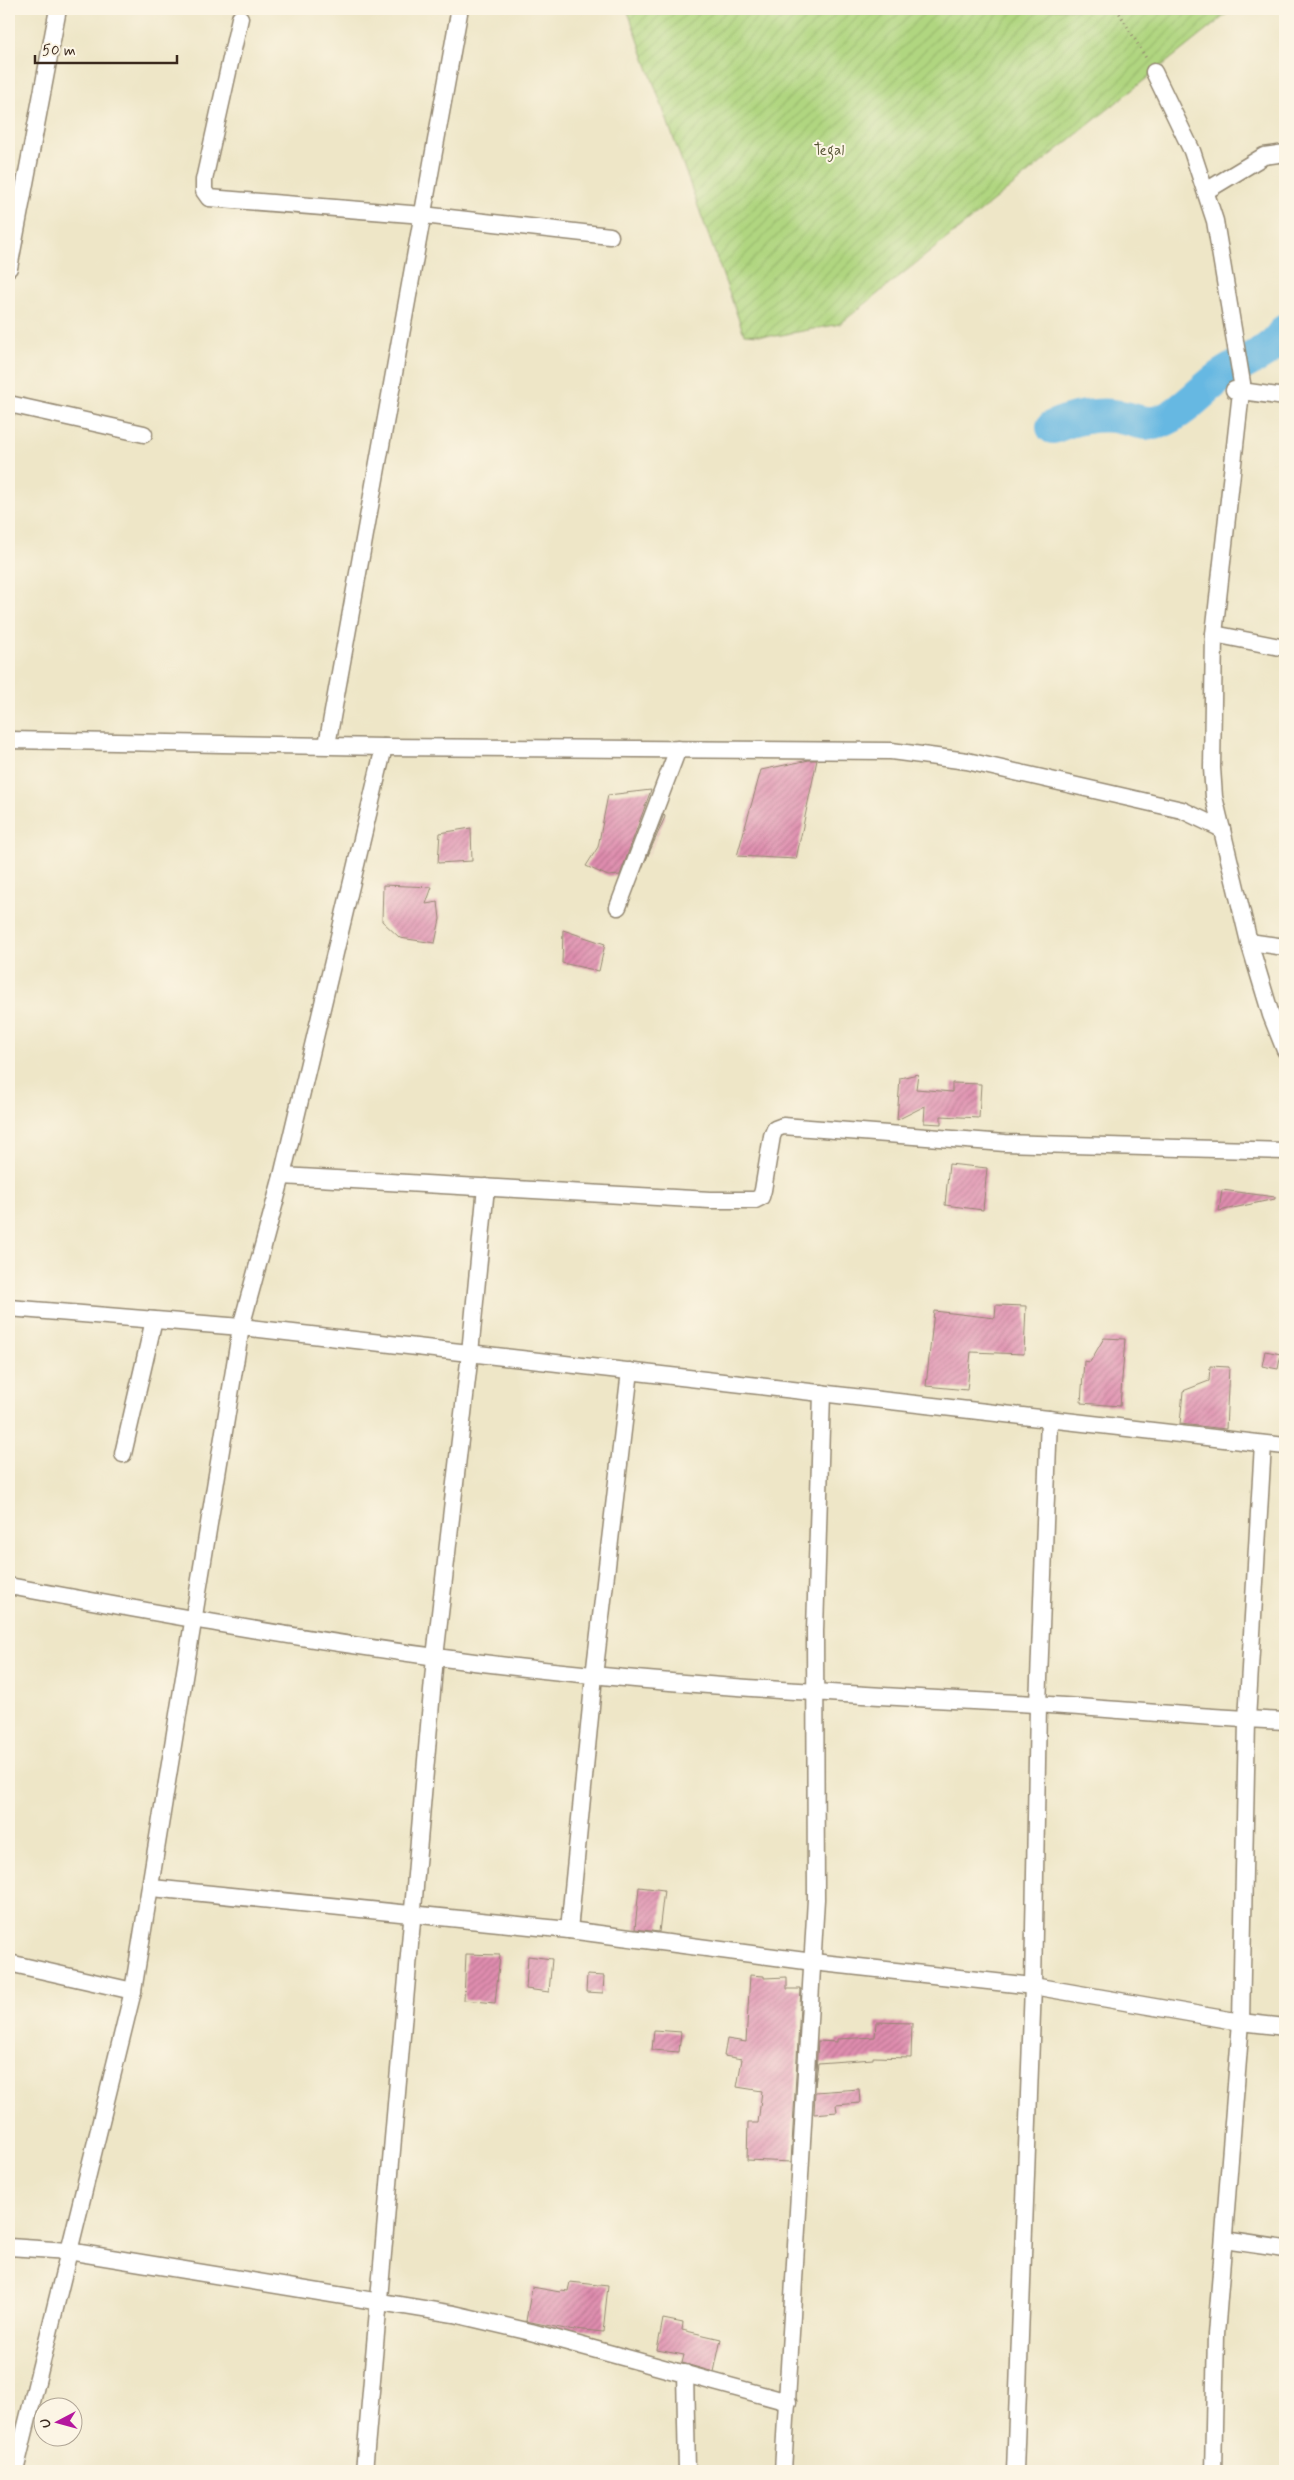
<svg xmlns="http://www.w3.org/2000/svg" width="1294" height="2480" viewBox="0 0 1294 2480" font-family="Mynerve,sans-serif">
	<style>
		.garden { fill: url(#garden-furrows); stroke: #76804f }
		.lines { fill: none; stroke-linecap: round; stroke-linejoin: round }
		.river { stroke: #66b8e2; stroke-width: 34 }
		.building { fill: url(#building-hatch) }
		.street-casing { stroke: #948872; stroke-width: 19 }
		.path { stroke: #948872; stroke-width: 3; stroke-dasharray: 1 4; stroke-linecap: butt }
		.street { stroke: #fff; stroke-width: 16 }
		.labels { text-anchor: middle; stroke-width: 4; stroke-linejoin: round; paint-order: stroke }
		.park-label { font-size: 15px; fill: #585536; stroke: #fcf5e5 }
	</style>
	<defs>
		<pattern id="garden-furrows" width="10" height="10" patternUnits="userSpaceOnUse" patternTransform="scale(1.25)"><rect width="10" height="10" fill="#b0d680"/><path d="M-1 1l2-2M0 10L10 0M9 11l2-2" fill="none" stroke="#98b86e"/></pattern>
		<pattern id="building-hatch" width="6" height="6" patternUnits="userSpaceOnUse" patternTransform="scale(1.25)"><rect width="6" height="6" fill="#df8daf"/><path d="M-1 1l2-2M0 6l6-6M5 7l2-2" fill="none" stroke="#b6738e"/></pattern>
	</defs>
	<rect width="100%" height="100%" fill="#fcf5e5"/>
	<filter id="ink" filterUnits="userSpaceOnUse"><feTurbulence type="fractalNoise" baseFrequency=".02" numOctaves="2"/><feDisplacementMap in="SourceGraphic" scale="10" xChannelSelector="R" yChannelSelector="G"/><feConvolveMatrix kernelMatrix="1 2 1 2 8 2 1 2 1" color-interpolation-filters="sRGB"/></filter>
	<filter id="wash" filterUnits="userSpaceOnUse"><feTurbulence type="fractalNoise" baseFrequency=".0096" numOctaves="4" result="noise"/><feDisplacementMap in="SourceGraphic" scale="20" xChannelSelector="R" yChannelSelector="G"/><feGaussianBlur stdDeviation="1.12" result="paint"/><feColorMatrix in="noise" values="0 0 0 0 0 0 0 0 0 0 0 0 0 0 0 0 0 1.4 0 .05"/><feComposite in="paint" operator="in"/></filter>
	<g filter="url(#wash)">
		<rect width="100%" height="100%" fill="#eee6c7"/>
		<path class="garden" d="M627,9H1233L840,324L776,336L744,334Z"/>
		<g class="lines">
			<path class="river" d="M1053,427C1073,418 1098,413 1120,417C1132,419 1141,424 1154,423C1179,419 1203,388 1223,375C1245,360 1270,355 1285,331"/>
		</g>
		<g id="blocks">
			<g class="building">
				<path d="M809,760H817L796,859L737,856L761,770Z"/>
				<path d="M651,790L620,875L608,876L586,866L598,847L608,795Z"/>
				<path d="M664,814L665,817L646,860Z"/>
				<path d="M471,828L472,861L438,863L440,833Z"/>
				<path d="M383,885L432,887L426,904L438,902L440,919L435,943L400,938L382,921Z"/>
				<path d="M563,930L605,944L599,971L562,963Z"/>
				<path d="M918,1074L916,1089L952,1092V1083L981,1084L979,1118L941,1116V1124L924,1123L925,1106L897,1120L900,1078Z"/>
				<path d="M949,1164L987,1168L983,1210L945,1205Z"/>
				<path d="M1222,1190L1275,1197V1199L1219,1211Z"/>
				<path d="M996,1305L1026,1306L1024,1354L971,1352L967,1390L926,1386L934,1311L995,1318Z"/>
				<path d="M1104,1338L1125,1339L1120,1406L1081,1403L1084,1361L1090,1362Z"/>
				<path d="M1265,1351L1281,1354L1278,1369L1262,1366Z"/>
				<path d="M1210,1366L1229,1367L1226,1429L1180,1424L1183,1391L1209,1381Z"/>
				<path d="M639,1887L664,1890L659,1932L635,1929Z"/>
				<path d="M466,1954L500,1955L495,2003L464,2000Z"/>
				<path d="M528,1956L552,1959L549,1992L526,1989Z"/>
				<path d="M587,1975L604,1976L603,1993L586,1992Z"/>
				<path d="M750,1975L764,1976V1978L787,1977V1989H801L791,2162L747,2160L748,2123H758L762,2091L737,2087L742,2059L724,2056L727,2039L746,2042Z"/>
				<path d="M876,2022L912,2023L911,2058L873,2057V2059L818,2063L815,2086L818,2041L837,2042V2039L875,2037Z"/>
				<path d="M654,2030L681,2032L679,2052L652,2050Z"/>
				<path d="M859,2089L860,2103L836,2105L837,2112L814,2114L815,2092Z"/>
				<path d="M570,2282L608,2286L603,2332L575,2329V2331L526,2321L532,2287L560,2292L561,2290L568,2291Z"/>
				<path d="M663,2319L683,2323L682,2330L721,2339L714,2372L682,2363L684,2355L657,2350Z"/>
			</g>
		</g>
	</g>
	<g filter="url(#ink)">
		<use href="#blocks" fill-opacity="0" stroke="#948872" stroke-width="1"/>
		<g class="lines">
			<defs>
				<g id="street">
					<path d="M240,18L204,180V191L209,198L423,215L610,236"/>
					<path d="M1154,72L1192,151L1215,221L1242,383L1214,634L1212,768L1214,797L1249,942L1271,1015L1285,1050"/>
					<path d="M1206,191L1264,156L1285,153"/>
					<path d="M9,268L58,9"/>
					<path d="M1234,390L1285,397"/>
					<path d="M9,404L144,434"/>
					<path d="M1214,634L1285,648"/>
					<path d="M9,740L384,747L891,751L967,761L1182,810L1222,829"/>
					<path d="M327,745L459,13"/>
					<path d="M618,907L678,749"/>
					<path d="M1249,942L1285,947"/>
					<path d="M282,1176L710,1200H755L761,1197L763,1190L772,1136L775,1129L783,1126L1005,1143L1285,1151"/>
					<path d="M9,1308L241,1327L1285,1446"/>
					<path d="M123,1454L154,1320"/>
					<path d="M9,1586C151,1612 293,1638 436,1657C634,1684 834,1694 1034,1704C1118,1709 1201,1718 1285,1721"/>
					<path d="M152,1888L569,1930L813,1962L1033,1986L1241,2022L1285,2027"/>
					<path d="M569,1930L594,1676L630,1371"/>
					<path d="M9,1963L133,1991"/>
					<path d="M1224,2240L1285,2249"/>
					<path d="M9,2247L68,2251L454,2314L531,2332L788,2402"/>
					<path d="M685,2373L687,2471"/>
					<path d="M15,2471L133,1991L241,1327L282,1176L384,747"/>
					<path d="M364,2471L435,1657L470,1353L486,1187"/>
					<path d="M783,2471L816,1899L815,1631L822,1393"/>
					<path d="M1015,2471L1033,1986L1038,1705L1049,1419"/>
					<path d="M1213,2471L1216,2335L1241,2022L1247,1720L1263,1444"/>
				</g>
			</defs>
			<use href="#street" class="street-casing"/>
			<path class="path" d="M1117,9L1146,58"/>
			<use href="#street" class="street"/>
		</g>
	</g>
	<g class="labels">
		<g class="park-label">
			<text x="829" y="155">Tegal</text>
		</g>
	</g>
	<rect width="1294" height="2480" fill="none" stroke="#fcf5e5" stroke-width="30"/>
	<g transform="translate(58 2422) rotate(264)"><circle r="24" fill="#fcf5e5" stroke="#afa495"/>
	<path d="M0-4L9 19L0 12L-9 19Z" fill="#b5179e"/>
	<text y="-8" font-size="14" font-weight="bold" text-anchor="middle" fill="#3b2a1e">U</text>
	</g>
	<path d="M35 55v8h142v-8" fill="none" stroke="#3b2a1e" stroke-width="2.5"/>
	<text x="42" y="55" font-size="15" fill="#3b2a1e" stroke="#fcf5e5" stroke-width="4" paint-order="stroke">50 m</text>
</svg>
